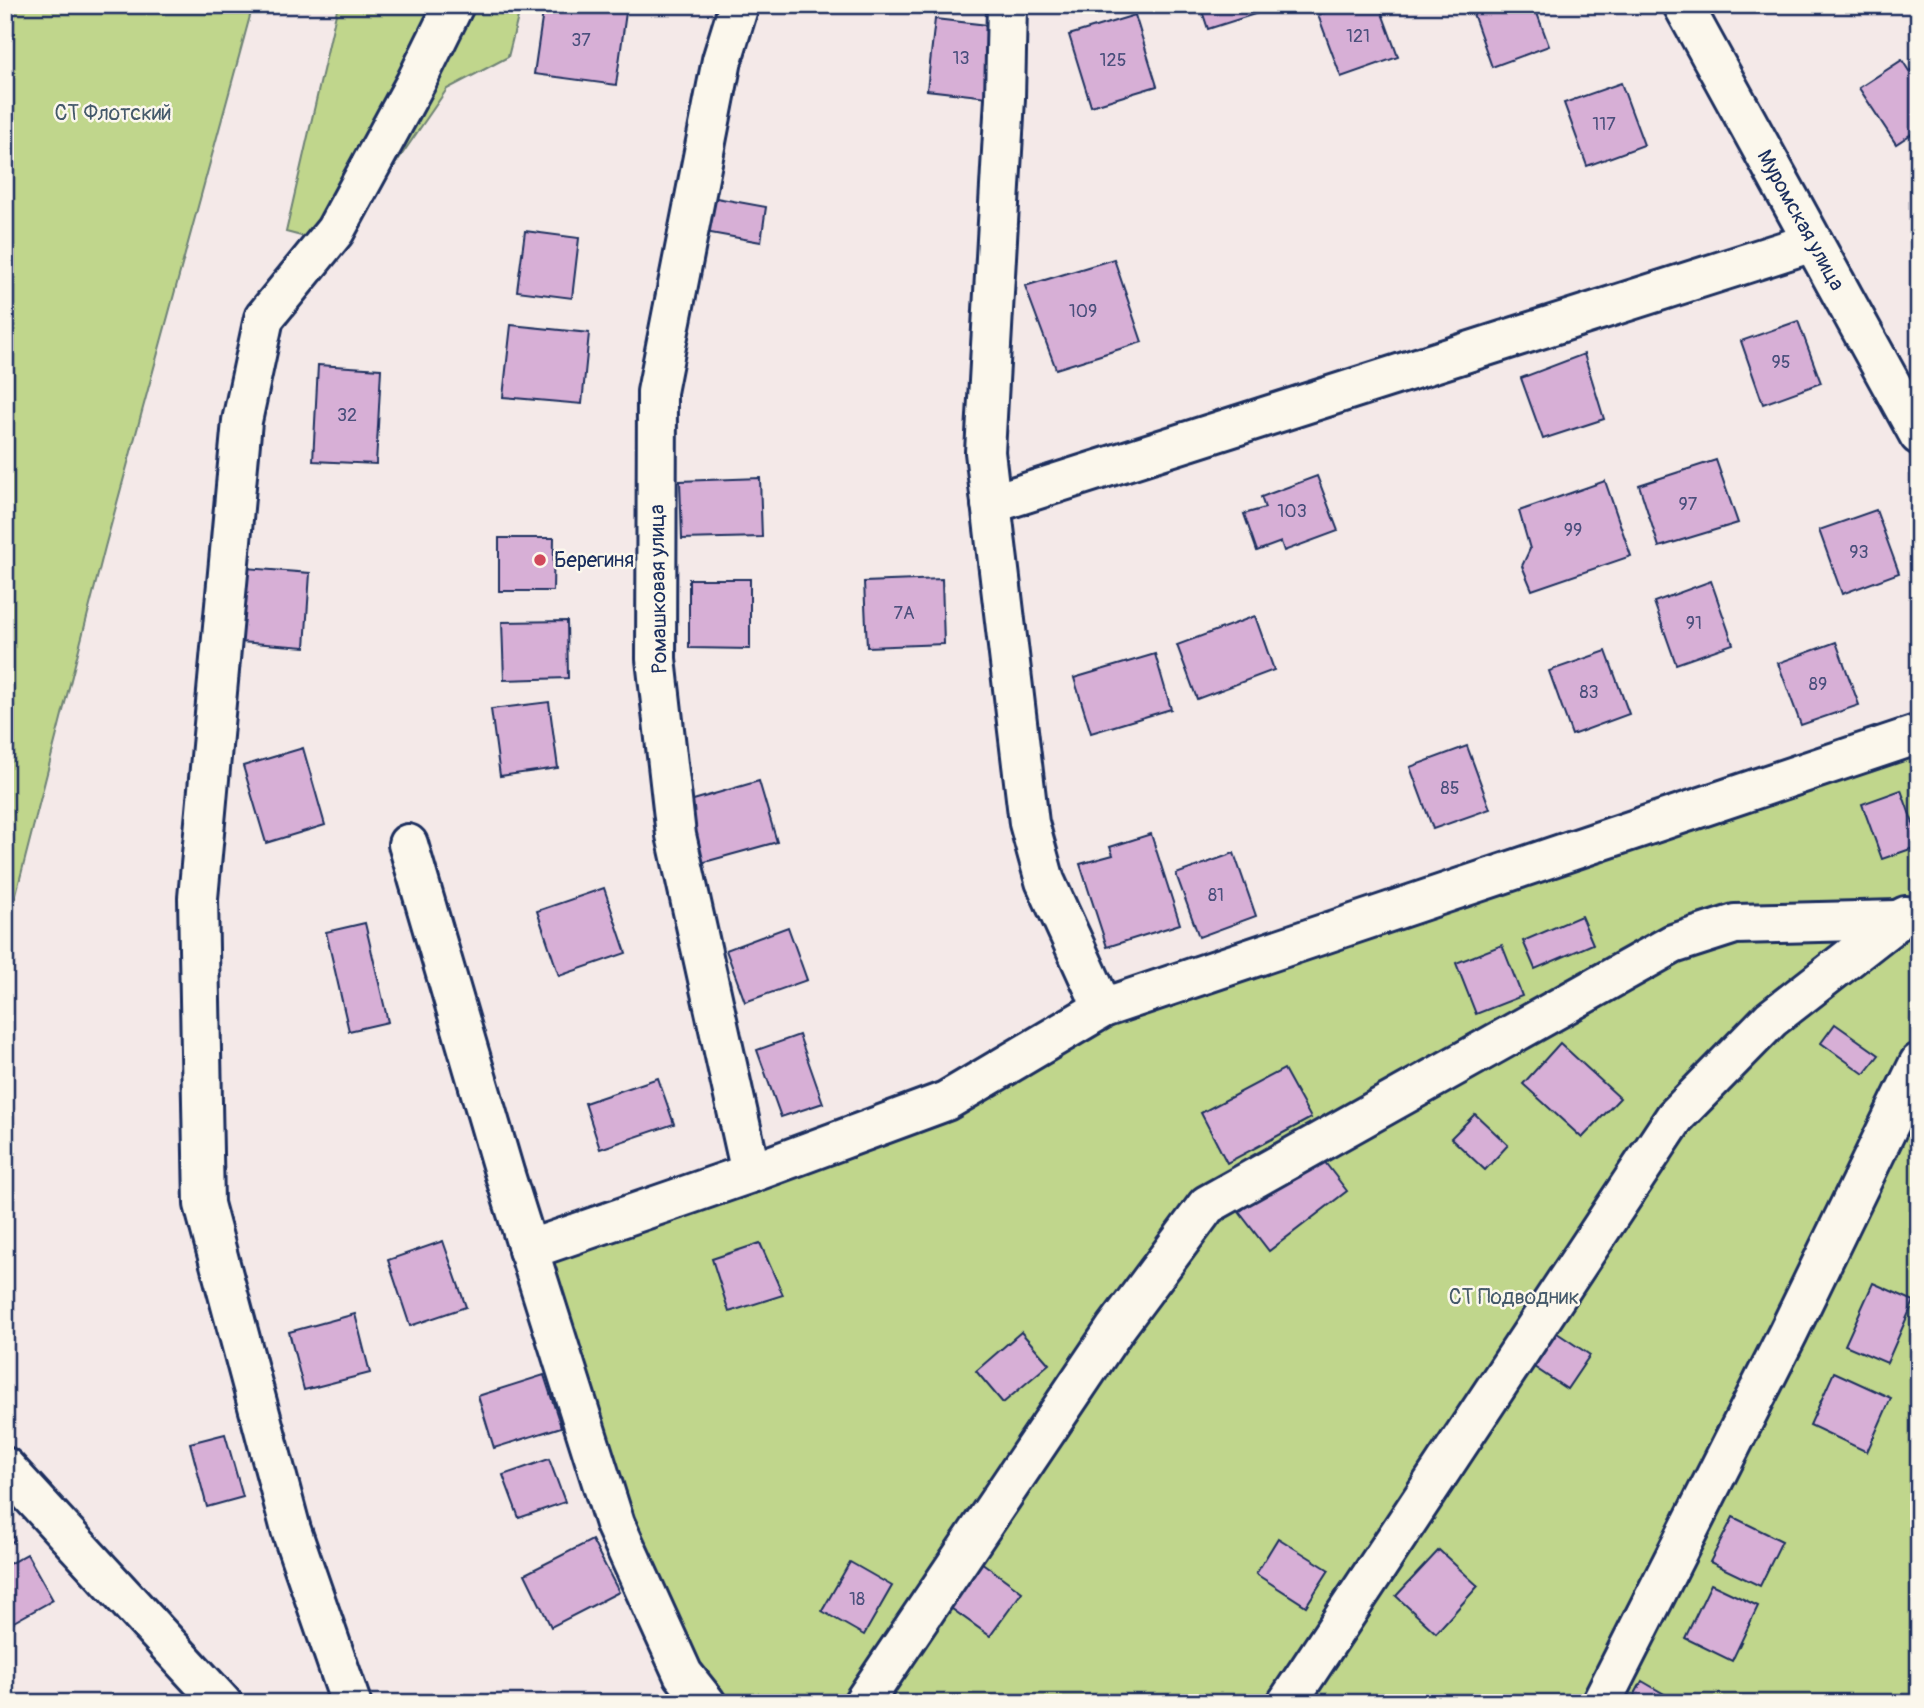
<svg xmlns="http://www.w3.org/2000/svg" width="1924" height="1708" viewBox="0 0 1924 1708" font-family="Pangolin,sans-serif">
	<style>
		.green { fill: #c0d68c; stroke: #6e8275; stroke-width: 2 }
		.building { fill: #d7afd6; stroke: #1b2f5e; stroke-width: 2 }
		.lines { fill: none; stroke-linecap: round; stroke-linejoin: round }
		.minor-casing { stroke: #1b2f5e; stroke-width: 44 }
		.minor { stroke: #fbf7ec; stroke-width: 38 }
		.poi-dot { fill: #d1495b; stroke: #fbf7ec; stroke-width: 2.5 }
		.labels { text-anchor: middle; stroke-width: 5; stroke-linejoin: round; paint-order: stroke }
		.number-label { font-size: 18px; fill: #4a4f7c }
		.park-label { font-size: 21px; fill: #44596a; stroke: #fbf7ec }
		.street-label { font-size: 21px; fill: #1b2f5e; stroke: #fbf7ec }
		.poi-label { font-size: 21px; fill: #1b2f5e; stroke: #fbf7ec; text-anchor: start }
	</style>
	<rect width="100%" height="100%" fill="#f4e9e8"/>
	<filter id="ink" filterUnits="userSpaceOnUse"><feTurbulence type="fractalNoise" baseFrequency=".0143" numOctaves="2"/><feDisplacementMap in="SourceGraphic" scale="14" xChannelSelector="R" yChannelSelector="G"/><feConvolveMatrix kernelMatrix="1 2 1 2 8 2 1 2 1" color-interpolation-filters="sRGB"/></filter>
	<g filter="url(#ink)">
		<g class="green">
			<path d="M5,5H253L105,547L5,937Z"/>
			<path d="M338,5H521L508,57L447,89L339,246L286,232Z"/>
			<path d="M1919,734V1703H704L528,1250L751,1173L1103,1008Z"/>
		</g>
		<g class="building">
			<path d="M544,5H627L616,85L534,74Z"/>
			<path d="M1200,5H1283L1208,29Z"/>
			<path d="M1345,5H1379L1398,57L1341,77L1318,15Z"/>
			<path d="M1470,5H1534L1549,46L1492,67Z"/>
			<path d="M1135,15L1157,86L1091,106L1069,35Z"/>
			<path d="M935,19L996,26L987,97L927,90Z"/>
			<path d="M1902,60L1909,71L1919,65V107L1917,109L1919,112V129L1896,144L1859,88Z"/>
			<path d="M1621,83L1644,145L1587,166L1564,103Z"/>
			<path d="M711,197L766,207L761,242L705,232Z"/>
			<path d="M525,231L579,238L572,298L517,291Z"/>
			<path d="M1114,259L1142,342L1056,369L1025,286Z"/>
			<path d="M1798,321L1821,383L1763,404L1741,341Z"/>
			<path d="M511,325L589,333L582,404L503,397Z"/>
			<path d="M1584,354L1604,419L1543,439L1521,378Z"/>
			<path d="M318,365L381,369L376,464L313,461Z"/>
			<path d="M1716,460L1738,523L1659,547L1639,485Z"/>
			<path d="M1317,476L1338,531L1284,551L1281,542L1257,551L1244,514L1265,508L1261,497Z"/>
			<path d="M760,478L762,537L682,539L680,481Z"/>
			<path d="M1605,481L1631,556L1532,590L1522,566L1530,549L1519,511Z"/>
			<path d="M1876,510L1899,573L1842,594L1819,530Z"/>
			<path d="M499,538H554L553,591H499Z"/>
			<path d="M246,568L310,573L305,647L240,642Z"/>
			<path d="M689,579H750V649L689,648Z"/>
			<path d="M942,579L944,644L867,647L864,582Z"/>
			<path d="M1711,581L1733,644L1676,664L1654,602Z"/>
			<path d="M1255,616L1274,670L1197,699L1177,645Z"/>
			<path d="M567,621L568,678L504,680L502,622Z"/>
			<path d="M1836,642L1859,705L1801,725L1778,663Z"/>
			<path d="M1606,651L1629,714L1572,735L1549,671Z"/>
			<path d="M1155,654L1171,709L1091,733L1074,678Z"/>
			<path d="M549,702L558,768L500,776L491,709Z"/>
			<path d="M1467,746L1490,809L1433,829L1410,767Z"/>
			<path d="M303,748L325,825L266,843L243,766Z"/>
			<path d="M759,781L777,842L701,863L683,803Z"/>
			<path d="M1901,790L1919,840V846L1882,859L1862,804Z"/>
			<path d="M1151,834L1180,924L1107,947L1080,864L1113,855L1110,847Z"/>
			<path d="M1234,853L1256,916L1199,937L1176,874Z"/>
			<path d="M604,888L626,953L559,976L537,911Z"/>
			<path d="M1581,916L1593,944L1535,969L1523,941Z"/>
			<path d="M365,923L388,1022L349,1031L326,932Z"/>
			<path d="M788,927L807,980L745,1002L726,950Z"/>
			<path d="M1502,945L1522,996L1476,1014L1456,963Z"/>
			<path d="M1835,1024L1879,1055L1864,1074L1821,1043Z"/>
			<path d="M799,1035L823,1103L781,1117L757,1050Z"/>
			<path d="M1560,1043L1620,1098L1582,1138L1523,1084Z"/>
			<path d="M1284,1069L1311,1118L1227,1163L1201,1113Z"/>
			<path d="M658,1078L674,1124L600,1149L585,1103Z"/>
			<path d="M1475,1114L1508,1145L1485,1170L1451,1138Z"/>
			<path d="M1317,1152L1347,1191L1269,1251L1239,1212Z"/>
			<path d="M443,1241L466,1307L410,1326L388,1260Z"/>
			<path d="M760,1243L783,1295L729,1312L712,1259Z"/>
			<path d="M1873,1283L1914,1301L1887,1363L1845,1345Z"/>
			<path d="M355,1314L370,1373L304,1390L289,1332Z"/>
			<path d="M1554,1331L1590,1355L1567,1389L1531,1365Z"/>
			<path d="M1021,1332L1049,1364L1003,1403L976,1371Z"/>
			<path d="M1834,1372L1891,1398L1867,1452L1810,1425Z"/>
			<path d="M544,1375L561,1427L494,1448L478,1396Z"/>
			<path d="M225,1434L243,1497L207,1507L190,1443Z"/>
			<path d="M549,1459L565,1502L519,1518L503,1475Z"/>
			<path d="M1733,1517L1782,1541L1760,1586L1710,1562Z"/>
			<path d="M5,1523L15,1540L5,1546Z"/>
			<path d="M1278,1538L1329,1570L1306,1606L1256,1574Z"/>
			<path d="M592,1540L619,1592L551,1627L525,1574Z"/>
			<path d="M1439,1550L1478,1586L1436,1633L1396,1596Z"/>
			<path d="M27,1554L53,1600L10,1624L5,1616V1566Z"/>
			<path d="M850,1562L892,1586L864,1635L822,1611Z"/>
			<path d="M981,1562L1022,1592L990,1636L948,1606Z"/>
			<path d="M1711,1584L1758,1606L1732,1661L1685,1638Z"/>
			<path d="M1642,1681L1671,1698L1669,1703H1630Z"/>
		</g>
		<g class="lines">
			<defs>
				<g id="minor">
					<path d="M739,5L722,60L657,392L656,659L676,835L751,1173"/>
					<path d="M1007,5L1005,98L985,452L1029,823L1045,881L1103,1008"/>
					<path d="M1683,5L1919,435"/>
					<path d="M991,504L1813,242"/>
					<path d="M408,844L504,1172L615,1524L683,1674L706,1703"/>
					<path d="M528,1250L751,1173L946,1101L1103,1008L1919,734"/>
					<path d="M5,1467L222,1703"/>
					<path d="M351,1703L291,1530L204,1204L198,898L242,421L264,318L335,231L416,82L454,5"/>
					<path d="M863,1703L1115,1329L1207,1205L1673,944L1735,924L1898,920"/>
					<path d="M1287,1703L1675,1117L1771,1019L1898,920L1906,916"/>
					<path d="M1601,1703L1788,1333L1919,1063"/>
				</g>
			</defs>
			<use href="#minor" class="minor-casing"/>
			<use href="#minor" class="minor"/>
		</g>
	</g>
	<circle class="poi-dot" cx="540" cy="560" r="7"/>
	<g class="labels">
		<g class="number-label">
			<text x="1358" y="42">121</text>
			<text x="581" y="46">37</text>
			<text x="961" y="64">13</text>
			<text x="1113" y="66">125</text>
			<text x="1604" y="130">117</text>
			<text x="1083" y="317">109</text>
			<text x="1781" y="368">95</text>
			<text x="347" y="421">32</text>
			<text x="1688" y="510">97</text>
			<text x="1292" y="517">103</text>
			<text x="1573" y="536">99</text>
			<text x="1859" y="558">93</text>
			<text x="904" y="619">7А</text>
			<text x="1694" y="629">91</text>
			<text x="1818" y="690">89</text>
			<text x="1589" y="698">83</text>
			<text x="1450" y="794">85</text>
			<text x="1216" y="901">81</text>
			<text x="857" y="1605">18</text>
		</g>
		<g class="park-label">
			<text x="113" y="120">СТ Флотский</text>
			<text x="1514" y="1304">СТ Подводник</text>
		</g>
		<g class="street-label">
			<text transform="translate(1801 220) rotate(61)" y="7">Муромская улица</text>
			<text transform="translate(658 589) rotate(-91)" y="7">Ромашковая улица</text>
		</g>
		<g class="poi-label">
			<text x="554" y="567">Берегиня</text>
		</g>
	</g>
	<rect width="1924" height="1708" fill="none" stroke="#fbf7ec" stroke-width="28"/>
	<rect x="14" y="14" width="1896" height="1680" fill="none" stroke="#1b2f5e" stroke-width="2.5" filter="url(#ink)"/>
</svg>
